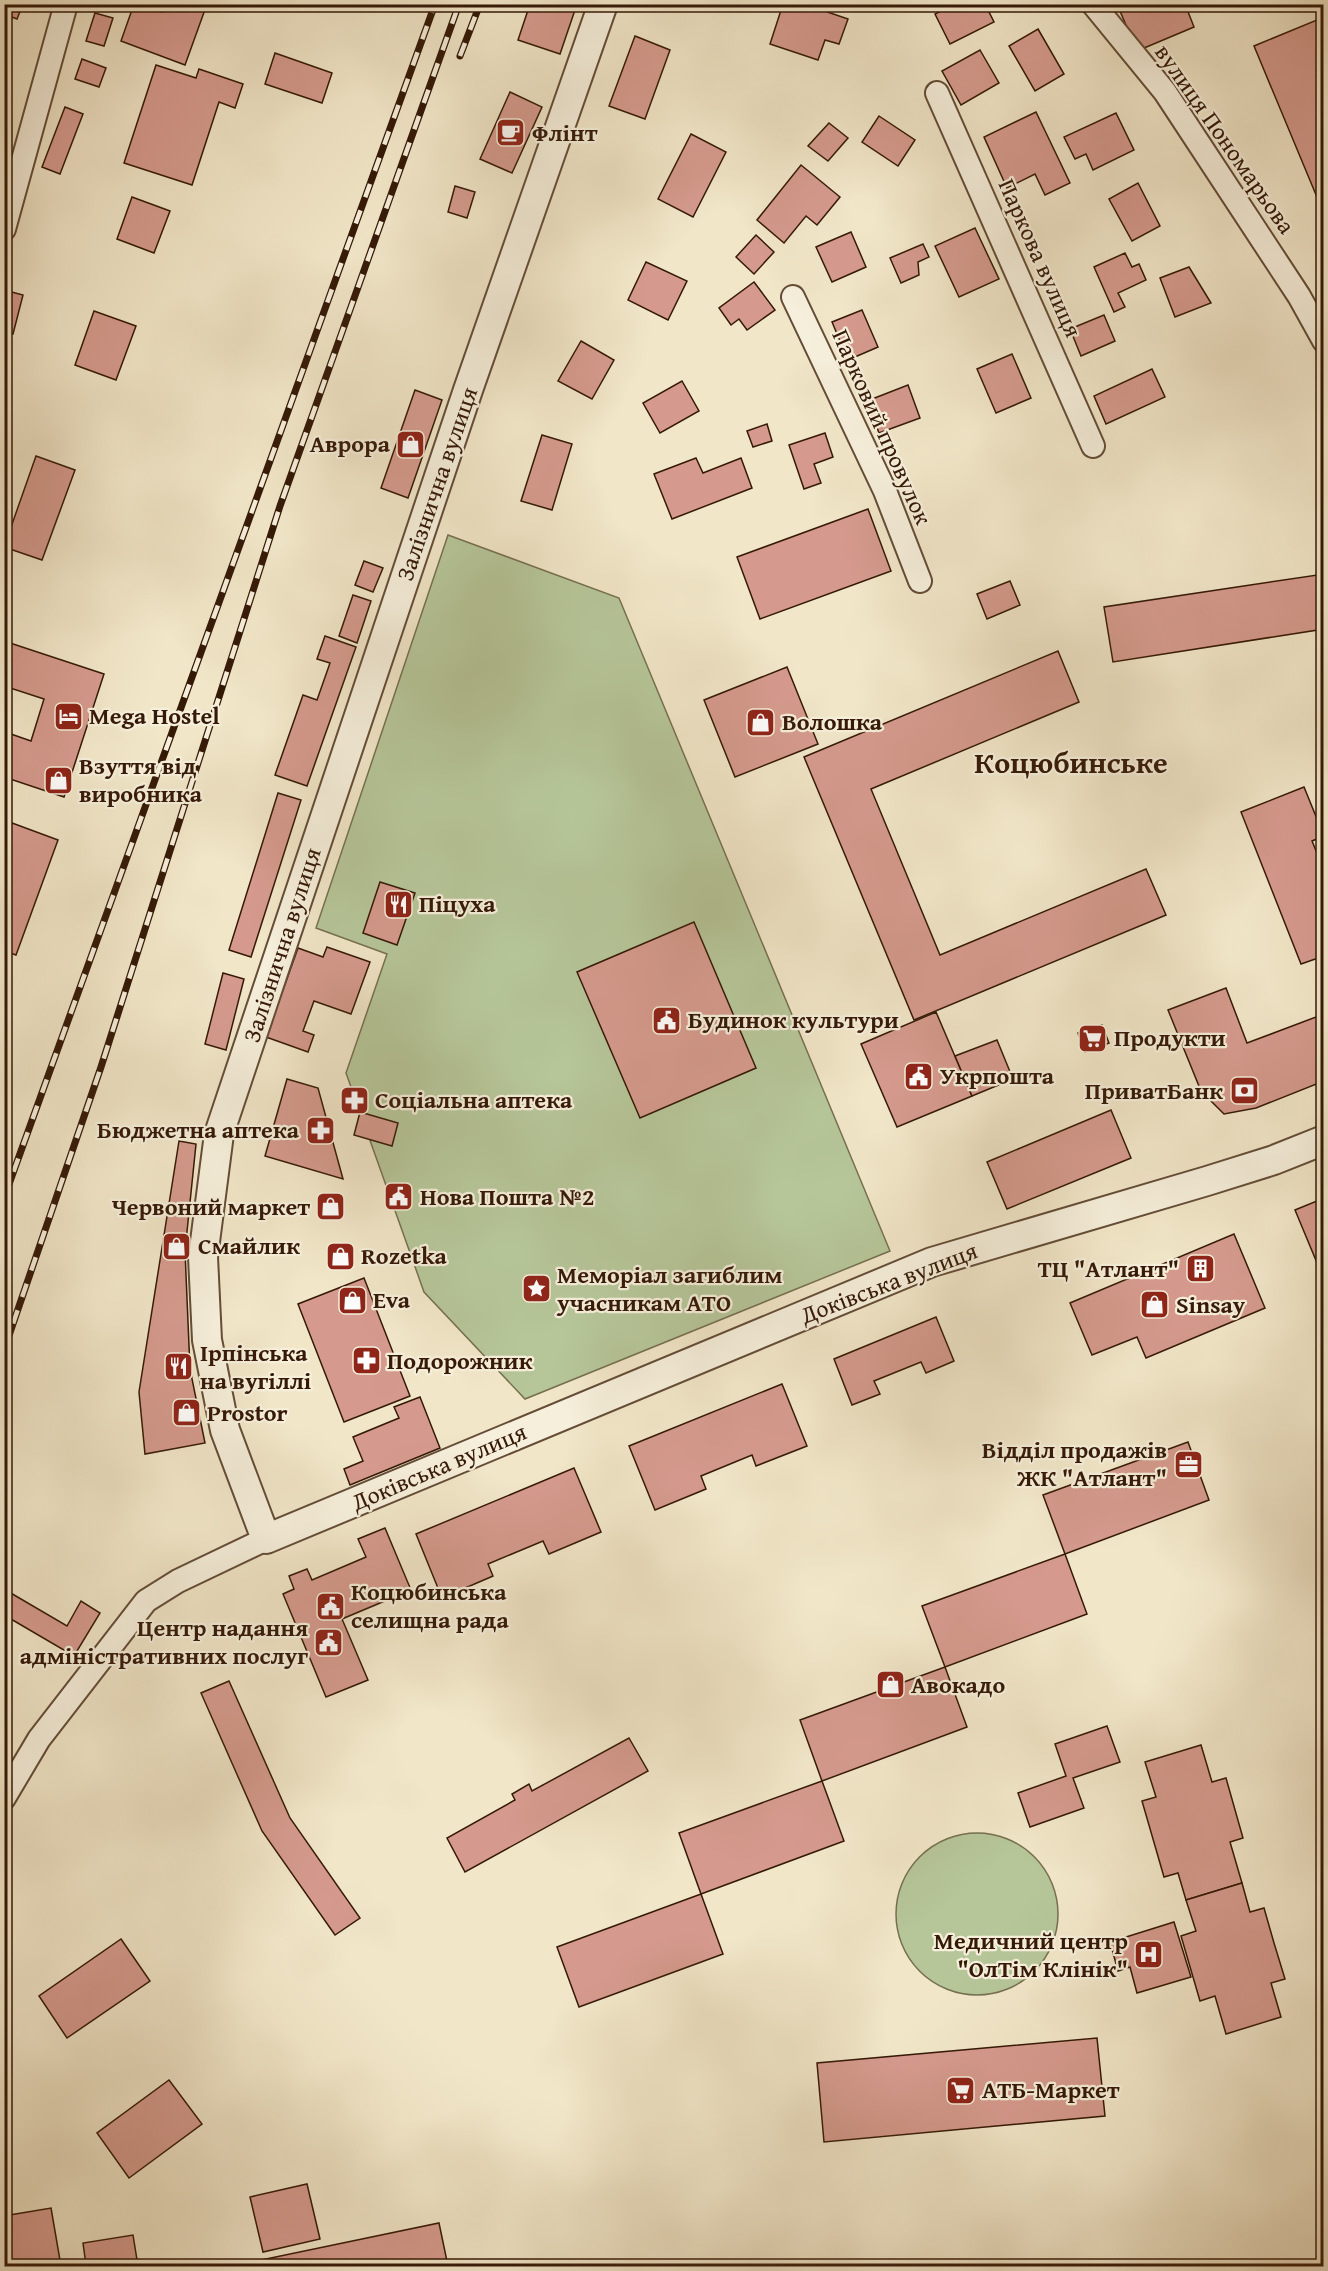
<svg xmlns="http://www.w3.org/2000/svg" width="1328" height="2271" viewBox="0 0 1328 2271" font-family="'Gentium Book Plus',serif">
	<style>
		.green { fill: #b6c699; stroke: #767050; stroke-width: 1.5 }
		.building { fill: #d59a8d; stroke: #351907; stroke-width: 1.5 }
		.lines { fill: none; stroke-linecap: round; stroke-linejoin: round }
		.minor-casing { stroke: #644c37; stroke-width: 26 }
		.tertiary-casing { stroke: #644c37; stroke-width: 32 }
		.minor { stroke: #f6efdb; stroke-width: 22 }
		.tertiary { stroke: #f6efdb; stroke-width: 28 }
		.rail-casing { stroke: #351907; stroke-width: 7 }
		.rail { stroke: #f6efdb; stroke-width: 4.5; stroke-dasharray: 14; stroke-linecap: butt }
		.labels { text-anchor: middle; stroke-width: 4.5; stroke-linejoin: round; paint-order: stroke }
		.poi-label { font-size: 24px; font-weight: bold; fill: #351907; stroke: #f6efdb; text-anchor: start }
		.street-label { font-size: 24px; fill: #351907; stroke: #f6efdb }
		.district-label { font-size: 30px; font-weight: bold; fill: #351907; stroke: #f6efdb }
	</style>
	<rect width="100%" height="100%" fill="#f1e6c8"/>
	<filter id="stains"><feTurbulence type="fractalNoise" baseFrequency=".00333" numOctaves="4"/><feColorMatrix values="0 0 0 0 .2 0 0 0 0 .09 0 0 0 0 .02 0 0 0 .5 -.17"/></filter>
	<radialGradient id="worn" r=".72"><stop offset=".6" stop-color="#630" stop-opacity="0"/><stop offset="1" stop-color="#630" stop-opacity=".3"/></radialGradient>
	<g class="green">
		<path d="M448,535L619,598L890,1251L525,1399L424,1292L346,1073L387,954L316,928Z"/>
		<circle cx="977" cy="1914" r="81"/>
	</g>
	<g class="building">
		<path d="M4,4H23L17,19L4,14Z"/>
		<path d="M134,4H141L162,12L165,4H207L185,65L121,41Z"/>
		<path d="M530,4H577L560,54L518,40Z"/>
		<path d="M783,4H804L848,19L839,44L825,40L818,60L770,44Z"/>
		<path d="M955,4H985L994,22L950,44L935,14Z"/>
		<path d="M1117,4H1185L1194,27L1137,51Z"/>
		<path d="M95,13L113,18L104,46L86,41Z"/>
		<path d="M1324,17V214L1254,46Z"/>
		<path d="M1038,29L1064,74L1035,91L1009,46Z"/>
		<path d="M635,36L670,50L645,119L609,106Z"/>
		<path d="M980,50L999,83L961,105L942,71Z"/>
		<path d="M275,53L332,73L322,103L265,84Z"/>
		<path d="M82,59L106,68L99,87L75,79Z"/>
		<path d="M156,65L196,78L199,69L243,84L235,108L219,102L192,185L124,163Z"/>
		<path d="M510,92L542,107L512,173L480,159Z"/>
		<path d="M65,107L83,114L60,174L42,167Z"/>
		<path d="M1036,112L1070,183L1045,195L1035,174L1007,188L984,137Z"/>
		<path d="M1116,113L1134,150L1093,170L1086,154L1075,159L1064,137Z"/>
		<path d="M879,116L915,140L898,166L862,142Z"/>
		<path d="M829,123L848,138L828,161L808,146Z"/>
		<path d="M691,134L726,152L693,217L658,199Z"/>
		<path d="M801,165L840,197L817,225L806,216L784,243L757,220Z"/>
		<path d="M1138,183L1160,226L1132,241L1109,199Z"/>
		<path d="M455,186L475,192L467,218L448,212Z"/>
		<path d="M132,197L170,211L154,253L117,239Z"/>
		<path d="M975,228L999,279L959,297L935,246Z"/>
		<path d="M851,232L866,267L832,282L816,247Z"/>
		<path d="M756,235L774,252L754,274L736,257Z"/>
		<path d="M923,244L929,257L918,262L919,275L901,283L890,258Z"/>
		<path d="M1125,253L1132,267L1139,264L1146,280L1118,293L1125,307L1114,312L1094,267Z"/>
		<path d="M646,262L687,281L668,320L628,300Z"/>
		<path d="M1189,267L1211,303L1175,317L1160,278Z"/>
		<path d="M754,282L775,310L747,330L739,319L731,325L719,308Z"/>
		<path d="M4,290L23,295L13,334L4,331Z"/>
		<path d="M862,310L878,347L848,360L832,322Z"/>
		<path d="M94,311L136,326L116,380L75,365Z"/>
		<path d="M1104,315L1115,341L1081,356L1070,329Z"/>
		<path d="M581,341L614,360L592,399L558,381Z"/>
		<path d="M4,342H11L7,361L4,360Z"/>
		<path d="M1012,354L1031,398L996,413L977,369Z"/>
		<path d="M1152,369L1165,397L1106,424L1094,396Z"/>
		<path d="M682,381L699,411L660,433L643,403Z"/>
		<path d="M908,385L920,418L879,433L867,401Z"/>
		<path d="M415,390L442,400L408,498L381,488Z"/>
		<path d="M767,424L772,441L753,447L747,431Z"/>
		<path d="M825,433L833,457L814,464L821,483L804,489L789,445Z"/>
		<path d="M542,435L572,444L552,510L521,501Z"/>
		<path d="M36,456L75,470L42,560L4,547Z"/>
		<path d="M696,458L703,473L741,458L752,488L672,519L654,474Z"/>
		<path d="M868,509L891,571L760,619L737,557Z"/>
		<path d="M364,561L383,568L373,592L355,585Z"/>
		<path d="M1324,574V629L1113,662L1104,607Z"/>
		<path d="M1010,581L1020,605L987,619L977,594Z"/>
		<path d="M353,595L371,601L357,643L339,636Z"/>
		<path d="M325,636L356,647L307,786L275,775L303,695L317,700L330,663L317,659Z"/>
		<path d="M4,641L104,674L64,797L4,777V743L8,733L31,741L44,699L4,686Z"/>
		<path d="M1058,651L1079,702L871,789L940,955L1146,869L1166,915L914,1020L804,757Z"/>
		<path d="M787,667L818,744L735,777L704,700Z"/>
		<path d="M1304,787L1324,836L1312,841L1324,870V956L1301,964L1241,812Z"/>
		<path d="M278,793L301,800L251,957L229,950Z"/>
		<path d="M4,820L58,840L16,955L4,951Z"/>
		<path d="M380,882L415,893L397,945L363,933Z"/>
		<path d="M694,922L756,1068L640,1118L577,972Z"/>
		<path d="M327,947L370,962L351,1014L314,1001L303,1031L314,1035L308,1052L266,1037L298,948L323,957Z"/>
		<path d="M223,973L244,979L226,1050L205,1044Z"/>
		<path d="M1226,988L1247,1043L1324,1014V1081L1256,1108L1224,1114L1201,1091L1168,1010Z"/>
		<path d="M936,1012L972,1096L897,1127L861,1044Z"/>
		<path d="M1102,1025L1109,1043L1085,1052L1078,1033Z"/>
		<path d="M997,1040L1013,1079L972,1096L955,1056Z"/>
		<path d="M287,1079L318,1088L343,1179L265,1156Z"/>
		<path d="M1111,1110L1131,1158L1007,1209L987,1162Z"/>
		<path d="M360,1112L398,1123L392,1146L354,1135Z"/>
		<path d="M179,1141L196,1144L185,1251L190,1369L205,1443L145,1454L139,1392Z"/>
		<path d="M1324,1198V1269L1320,1270L1295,1210Z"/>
		<path d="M1234,1234L1265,1308L1146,1358L1137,1337L1092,1355L1070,1303Z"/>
		<path d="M364,1278L410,1396L344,1422L298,1304Z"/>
		<path d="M936,1317L954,1361L926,1373L921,1362L874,1381L880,1394L852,1405L834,1359Z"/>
		<path d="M782,1384L807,1446L756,1466L752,1455L701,1476L706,1489L655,1510L629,1446Z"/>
		<path d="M420,1397L440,1448L350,1485L344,1469L363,1461L353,1437L399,1418L394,1407Z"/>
		<path d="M1188,1442L1209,1500L1065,1554L1043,1495Z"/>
		<path d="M574,1468L601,1532L549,1554L543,1541L488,1564L493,1576L442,1598L416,1534Z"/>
		<path d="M385,1528L411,1590L342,1619L368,1680L326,1697L283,1594L294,1589L289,1576L307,1569L312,1580L366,1557L358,1539Z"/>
		<path d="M1065,1554L1087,1614L945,1667L922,1606Z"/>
		<path d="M9,1592L67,1626L81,1601L100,1613L74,1656L4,1615V1599Z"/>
		<path d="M945,1667L967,1727L822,1781L800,1720Z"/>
		<path d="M229,1681L290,1818L360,1918L335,1935L262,1831L201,1693Z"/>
		<path d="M1107,1726L1120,1762L1073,1778L1084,1808L1030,1827L1018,1793L1066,1776L1055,1744Z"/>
		<path d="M629,1738L648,1771L465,1872L447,1838L515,1800L512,1794L529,1784L532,1791Z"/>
		<path d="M1201,1745L1212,1782L1226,1778L1243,1838L1230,1842L1242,1883L1186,1900L1178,1873L1164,1877L1142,1801L1156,1797L1145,1762Z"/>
		<path d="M822,1781L844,1841L701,1894L679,1833Z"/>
		<path d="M1242,1883L1250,1912L1264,1908L1274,1943L1285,1979L1271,1983L1281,2017L1226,2034L1215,1996L1200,2001L1181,1936L1196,1931L1186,1900Z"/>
		<path d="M701,1894L723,1954L579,2007L557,1947Z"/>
		<path d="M1174,1922L1191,1977L1137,1993L1130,1967L1118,1971L1110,1942Z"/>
		<path d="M121,1939L150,1981L67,2038L39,1996Z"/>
		<path d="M1097,2038L1105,2116L824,2142L817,2063Z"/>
		<path d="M169,2080L202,2124L129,2178L97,2133Z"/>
		<path d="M307,2184L320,2239L263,2252L250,2197Z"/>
		<path d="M51,2208L61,2266H4V2216Z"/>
		<path d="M439,2223L448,2266H232Z"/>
		<path d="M133,2235L138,2266H75L86,2265L83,2243Z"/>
	</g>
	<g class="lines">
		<defs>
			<g id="minor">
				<path d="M1093,4L1165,92L1299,296L1324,341"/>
				<path d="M937,93L1093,446"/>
				<path d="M4,229L66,4"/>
				<path d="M793,297L885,491L920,581"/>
				<path d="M4,1798L39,1739L146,1601L178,1581L266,1539"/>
			</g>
			<path id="tertiary" d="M603,4L468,390L219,1134L203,1257L207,1340L225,1430L266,1539L932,1262L1207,1181L1274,1160L1324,1140"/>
		</defs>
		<use href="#minor" class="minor-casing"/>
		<use href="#tertiary" class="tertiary-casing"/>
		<use href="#minor" class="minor"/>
		<use href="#tertiary" class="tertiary"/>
		<defs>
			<g id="rail">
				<path d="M460,56L480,4"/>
				<path d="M4,1198L435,4"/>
				<path d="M4,1350L101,1067L280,506L459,4"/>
			</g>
		</defs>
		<use href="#rail" class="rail-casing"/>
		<use href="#rail" class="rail"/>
	</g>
	<defs>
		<symbol id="cafe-square" viewBox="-11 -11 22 22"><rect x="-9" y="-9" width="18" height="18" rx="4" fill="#8f2418" stroke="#f6efdb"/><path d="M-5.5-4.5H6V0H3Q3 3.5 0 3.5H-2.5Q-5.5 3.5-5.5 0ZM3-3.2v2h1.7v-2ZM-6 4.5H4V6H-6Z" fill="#fff"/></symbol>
		<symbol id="shop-square" viewBox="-11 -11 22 22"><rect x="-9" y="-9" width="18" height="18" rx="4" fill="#8f2418" stroke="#f6efdb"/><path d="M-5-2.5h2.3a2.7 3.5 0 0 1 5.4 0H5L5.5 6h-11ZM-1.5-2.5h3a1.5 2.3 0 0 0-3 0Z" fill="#fff"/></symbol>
		<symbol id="hotel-square" viewBox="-11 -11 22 22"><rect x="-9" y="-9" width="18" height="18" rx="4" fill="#8f2418" stroke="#f6efdb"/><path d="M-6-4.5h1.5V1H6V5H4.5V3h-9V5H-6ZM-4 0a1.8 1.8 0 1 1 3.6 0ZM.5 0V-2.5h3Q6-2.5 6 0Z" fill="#fff"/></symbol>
		<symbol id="restaurant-square" viewBox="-11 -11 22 22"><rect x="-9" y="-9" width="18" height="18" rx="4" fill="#8f2418" stroke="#f6efdb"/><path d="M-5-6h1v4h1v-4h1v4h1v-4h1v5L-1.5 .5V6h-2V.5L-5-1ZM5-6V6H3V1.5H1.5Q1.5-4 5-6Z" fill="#fff"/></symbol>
		<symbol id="civic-square" viewBox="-11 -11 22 22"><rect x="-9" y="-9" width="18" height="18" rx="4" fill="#8f2418" stroke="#f6efdb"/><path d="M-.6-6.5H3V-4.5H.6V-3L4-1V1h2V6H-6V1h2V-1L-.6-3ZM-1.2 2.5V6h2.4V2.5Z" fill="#fff"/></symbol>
		<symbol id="supermarket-square" viewBox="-11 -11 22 22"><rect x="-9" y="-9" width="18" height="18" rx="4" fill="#8f2418" stroke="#f6efdb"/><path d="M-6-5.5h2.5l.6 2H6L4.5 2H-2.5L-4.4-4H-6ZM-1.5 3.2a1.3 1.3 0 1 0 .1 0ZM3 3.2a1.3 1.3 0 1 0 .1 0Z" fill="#fff"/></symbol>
		<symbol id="bank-square" viewBox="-11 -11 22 22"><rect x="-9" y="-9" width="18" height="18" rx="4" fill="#8f2418" stroke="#f6efdb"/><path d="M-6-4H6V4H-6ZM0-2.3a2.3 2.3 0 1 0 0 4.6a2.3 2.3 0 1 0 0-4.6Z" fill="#fff"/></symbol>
		<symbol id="pharmacy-square" viewBox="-11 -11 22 22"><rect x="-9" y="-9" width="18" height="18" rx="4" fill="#8f2418" stroke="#f6efdb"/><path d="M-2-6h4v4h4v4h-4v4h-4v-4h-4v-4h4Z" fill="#fff"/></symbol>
		<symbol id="building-square" viewBox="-11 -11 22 22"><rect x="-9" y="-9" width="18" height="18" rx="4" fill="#8f2418" stroke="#f6efdb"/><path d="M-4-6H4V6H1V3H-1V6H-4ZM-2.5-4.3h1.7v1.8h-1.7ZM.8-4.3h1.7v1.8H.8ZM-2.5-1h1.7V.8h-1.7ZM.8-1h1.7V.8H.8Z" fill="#fff"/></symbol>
		<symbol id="sight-square" viewBox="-11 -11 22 22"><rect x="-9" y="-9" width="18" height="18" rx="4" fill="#8f2418" stroke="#f6efdb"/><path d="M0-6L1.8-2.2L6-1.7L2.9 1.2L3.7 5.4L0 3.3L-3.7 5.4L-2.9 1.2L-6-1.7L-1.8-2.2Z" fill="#fff"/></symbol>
		<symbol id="office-square" viewBox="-11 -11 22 22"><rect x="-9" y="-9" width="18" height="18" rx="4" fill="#8f2418" stroke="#f6efdb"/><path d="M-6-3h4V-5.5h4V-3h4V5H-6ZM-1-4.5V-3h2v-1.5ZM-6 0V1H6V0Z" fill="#fff"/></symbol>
		<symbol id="hospital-square" viewBox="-11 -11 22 22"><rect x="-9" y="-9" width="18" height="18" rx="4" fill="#8f2418" stroke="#f6efdb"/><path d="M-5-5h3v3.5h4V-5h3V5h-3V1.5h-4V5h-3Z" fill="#fff"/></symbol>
	</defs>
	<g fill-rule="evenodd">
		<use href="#cafe-square" x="494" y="116" width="33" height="33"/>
		<use href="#shop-square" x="394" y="428" width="33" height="33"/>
		<use href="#hotel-square" x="52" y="700" width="33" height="33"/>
		<use href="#shop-square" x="744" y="706" width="33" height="33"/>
		<use href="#shop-square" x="42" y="764" width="33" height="33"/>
		<use href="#restaurant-square" x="382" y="888" width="33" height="33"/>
		<use href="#civic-square" x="650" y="1004" width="33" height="33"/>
		<use href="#supermarket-square" x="1076" y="1022" width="33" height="33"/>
		<use href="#civic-square" x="902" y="1060" width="33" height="33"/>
		<use href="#bank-square" x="1228" y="1074" width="33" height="33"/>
		<use href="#pharmacy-square" x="338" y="1084" width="33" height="33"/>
		<use href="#pharmacy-square" x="304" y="1114" width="33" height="33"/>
		<use href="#civic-square" x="382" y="1180" width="33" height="33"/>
		<use href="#shop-square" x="314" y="1190" width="33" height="33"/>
		<use href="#shop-square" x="160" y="1230" width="33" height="33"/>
		<use href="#shop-square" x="324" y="1240" width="33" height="33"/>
		<use href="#building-square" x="1184" y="1252" width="33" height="33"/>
		<use href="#sight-square" x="520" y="1272" width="33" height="33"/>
		<use href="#shop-square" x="336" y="1284" width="33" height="33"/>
		<use href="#shop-square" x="1138" y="1288" width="33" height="33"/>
		<use href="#pharmacy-square" x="350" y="1344" width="33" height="33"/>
		<use href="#restaurant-square" x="162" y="1350" width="33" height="33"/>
		<use href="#shop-square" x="170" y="1396" width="33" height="33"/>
		<use href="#office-square" x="1172" y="1448" width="33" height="33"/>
		<use href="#civic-square" x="314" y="1590" width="33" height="33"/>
		<use href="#civic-square" x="312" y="1626" width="33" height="33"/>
		<use href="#shop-square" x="874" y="1668" width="33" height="33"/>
		<use href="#hospital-square" x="1132" y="1938" width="33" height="33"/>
		<use href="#supermarket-square" x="944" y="2074" width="33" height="33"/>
	</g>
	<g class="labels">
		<g class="poi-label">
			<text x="532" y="141">Флінт</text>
			<text x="390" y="452" text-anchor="end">Аврора</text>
			<text x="89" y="724">Mega Hostel</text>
			<text x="782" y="730">Волошка</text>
			<text x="79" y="774">Взуття від<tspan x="79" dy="28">виробника</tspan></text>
			<text x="419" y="912">Піцуха</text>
			<text x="688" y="1028">Будинок культури</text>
			<text x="1114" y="1046">Продукти</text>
			<text x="940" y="1084">Укрпошта</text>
			<text x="1223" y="1099" text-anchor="end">ПриватБанк</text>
			<text x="375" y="1108">Соціальна аптека</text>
			<text x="299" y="1138" text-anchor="end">Бюджетна аптека</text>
			<text x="420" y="1205">Нова Пошта №2</text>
			<text x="310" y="1215" text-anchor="end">Червоний маркет</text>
			<text x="198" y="1254">Смайлик</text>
			<text x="361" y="1264">Rozetka</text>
			<text x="1179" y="1277" text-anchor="end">ТЦ "Атлант"</text>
			<text x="557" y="1283">Меморіал загиблим<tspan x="557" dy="28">учасникам АТО</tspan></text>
			<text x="373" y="1308">Eva</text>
			<text x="1176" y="1313">Sinsay</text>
			<text x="200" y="1361">Ірпінська<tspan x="200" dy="28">на вугіллі</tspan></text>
			<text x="387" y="1369">Подорожник</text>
			<text x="207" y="1421">Prostor</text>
			<text x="1167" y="1458" text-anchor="end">Відділ продажів<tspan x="1167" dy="28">ЖК "Атлант"</tspan></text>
			<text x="351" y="1600">Коцюбинська<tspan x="351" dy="28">селищна рада</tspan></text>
			<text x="308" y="1636" text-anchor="end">Центр надання<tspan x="308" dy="28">адміністративних послуг</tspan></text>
			<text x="911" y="1693">Авокадо</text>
			<text x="1128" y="1949" text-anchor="end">Медичний центр<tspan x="1128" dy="28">"ОлТім Клінік"</tspan></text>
			<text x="982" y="2098">АТБ-Маркет</text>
		</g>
		<g class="street-label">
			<text transform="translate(1225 139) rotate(55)" y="8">вулиця Пономарьова</text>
			<text transform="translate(1040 258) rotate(66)" y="8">Паркова вулиця</text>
			<text transform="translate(882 427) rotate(66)" y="8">Парковий провулок</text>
			<text transform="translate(437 484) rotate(-71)" y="8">Залізнична вулиця</text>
			<text transform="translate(282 945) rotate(-72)" y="8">Залізнична вулиця</text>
			<text transform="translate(889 1283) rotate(-21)" y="8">Доківська вулиця</text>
			<text transform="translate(439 1467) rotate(-23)" y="8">Доківська вулиця</text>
		</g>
		<g class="district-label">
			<text x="1071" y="773">Коцюбинське</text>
		</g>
	</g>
	<rect width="1328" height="2271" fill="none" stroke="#f1e6c8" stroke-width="24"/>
	<rect x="6" y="6" width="1316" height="2259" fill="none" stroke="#351907" stroke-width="3"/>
	<rect x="12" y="12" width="1304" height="2247" fill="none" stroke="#351907" stroke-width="1.5"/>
	<rect width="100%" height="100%" filter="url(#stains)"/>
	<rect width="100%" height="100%" fill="url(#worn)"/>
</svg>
